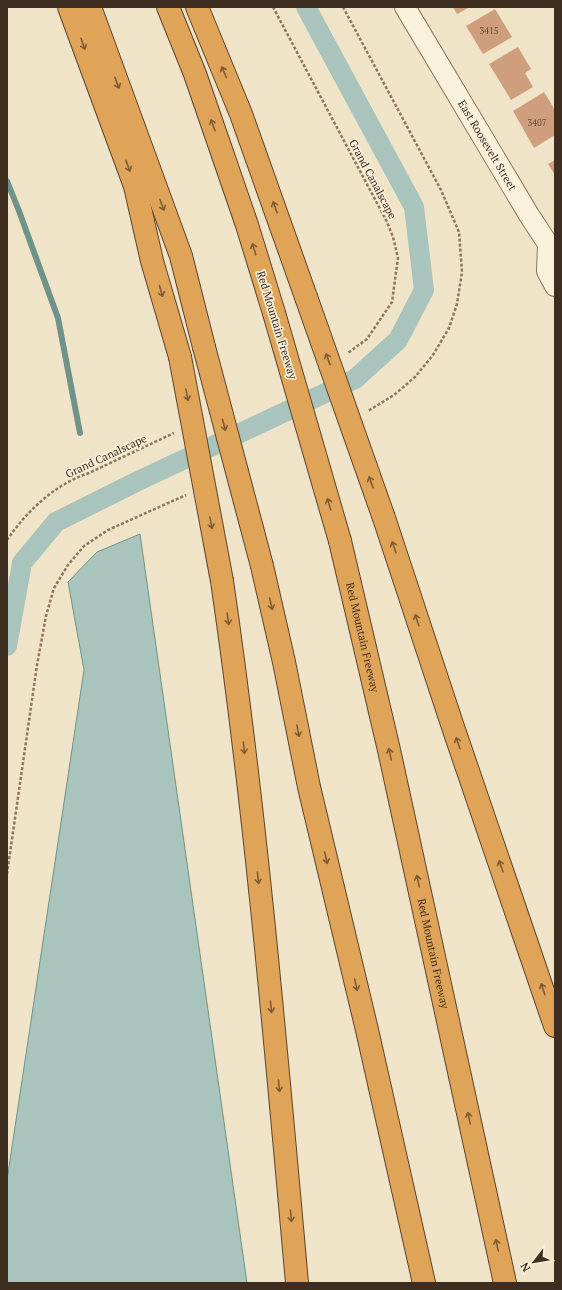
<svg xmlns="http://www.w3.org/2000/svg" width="562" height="1290" viewBox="0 0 562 1290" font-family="'PT Serif',serif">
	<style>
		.water { fill: #a9c4bc; stroke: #6f938a }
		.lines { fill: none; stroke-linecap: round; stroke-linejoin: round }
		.stream { stroke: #6f938a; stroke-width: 6 }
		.canal { stroke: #a9c4bc; stroke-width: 20 }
		.building { fill: #cf9f7d }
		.minor-casing { stroke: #8d765c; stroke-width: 22 }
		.motorway-casing { stroke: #5b4430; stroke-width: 24 }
		.path { stroke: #8d765c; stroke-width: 2.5; stroke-dasharray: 3 2; stroke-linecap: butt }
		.minor { stroke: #faf1dc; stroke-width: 20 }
		.motorway { stroke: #e0a458; stroke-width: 22 }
		.motorway-bridge-casing { stroke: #5b4430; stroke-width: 24; stroke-linecap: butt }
		.motorway-bridge { stroke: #e0a458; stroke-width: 22 }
		.oneway { stroke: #7e5d36 }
		.labels { text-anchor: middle; stroke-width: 3.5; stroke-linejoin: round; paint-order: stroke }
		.number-label { font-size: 9px; fill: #624a37 }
		.street-label { font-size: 11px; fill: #3d2e20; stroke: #f7eed8 }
	</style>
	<rect width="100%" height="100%" fill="#f0e4c8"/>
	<path class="water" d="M140,534L247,1283H7V1180L84,670L68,582L97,552Z"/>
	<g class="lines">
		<path class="stream" d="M7,181L19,211L58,318L80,433"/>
		<path class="canal" d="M7,646L22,563L56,522L136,482L355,379L398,340L424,290L414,207L306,7"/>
	</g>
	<g class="building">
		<path d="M453,7H470L457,14Z"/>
		<path d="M495,9L512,37L483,54L466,26Z"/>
		<path d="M518,47L531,69L525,73L533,87L511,100L489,64Z"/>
		<path d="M544,92L555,110V135L534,148L513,111Z"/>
		<path d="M555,160V175L548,164Z"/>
	</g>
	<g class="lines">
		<defs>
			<g id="minor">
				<path id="s1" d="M405,7L529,215L548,244L547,271L555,286"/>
			</g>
			<g id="motorway">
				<path d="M69,7L135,186L152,261L180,357"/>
				<path d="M90,7L181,256L204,347"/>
				<path d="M168,7L195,74L247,225L274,313"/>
				<path d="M197,7L241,114L306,297"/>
				<path d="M384,518L453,727L555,1026"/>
				<path id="s2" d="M340,541L389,750L505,1283"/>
				<path d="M262,566L284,662L309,787L367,1030L424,1283"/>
				<path d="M222,581C256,814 276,1049 297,1283"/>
			</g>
		</defs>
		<use href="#minor" class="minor-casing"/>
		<use href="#motorway" class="motorway-casing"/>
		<g class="path">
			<path d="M273,7L387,222L393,237L398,258L392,302L367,339L348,353"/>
			<path d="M343,7L441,190L459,232L462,272L457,304L449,328L433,355L415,377L394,395L368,411"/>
			<path d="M7,540C27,511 55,484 89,473L174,433"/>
			<path d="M7,874L37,665L46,616L54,588L68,565L84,546L108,530L186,495"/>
		</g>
		<use href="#minor" class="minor"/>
		<use href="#motorway" class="motorway"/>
		<defs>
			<g id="motorway-bridge">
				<path d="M306,297L384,518"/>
				<path d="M274,313L340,541"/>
				<path d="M204,347L262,566"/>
				<path d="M180,357L222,581"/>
			</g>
		</defs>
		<use href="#motorway-bridge" class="motorway-bridge-casing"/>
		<use href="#motorway-bridge" class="motorway-bridge"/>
	</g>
	<defs><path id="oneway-shaft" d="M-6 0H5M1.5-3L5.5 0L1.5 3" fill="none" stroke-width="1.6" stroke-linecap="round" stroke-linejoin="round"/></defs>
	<g class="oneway">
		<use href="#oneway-shaft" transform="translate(83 44) rotate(70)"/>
		<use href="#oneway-shaft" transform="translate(224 72) rotate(-113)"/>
		<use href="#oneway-shaft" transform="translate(117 83) rotate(70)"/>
		<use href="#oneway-shaft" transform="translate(213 125) rotate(-109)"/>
		<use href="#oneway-shaft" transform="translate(128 166) rotate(70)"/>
		<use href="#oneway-shaft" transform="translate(162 205) rotate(69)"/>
		<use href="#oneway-shaft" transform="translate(275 207) rotate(-110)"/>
		<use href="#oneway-shaft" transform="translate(254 249) rotate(-107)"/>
		<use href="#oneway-shaft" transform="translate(161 291) rotate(74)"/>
		<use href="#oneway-shaft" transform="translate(328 359) rotate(-110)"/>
		<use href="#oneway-shaft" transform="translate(187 395) rotate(79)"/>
		<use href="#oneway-shaft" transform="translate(224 425) rotate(75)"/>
		<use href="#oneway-shaft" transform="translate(371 482) rotate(-110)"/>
		<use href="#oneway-shaft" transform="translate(329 504) rotate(-106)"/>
		<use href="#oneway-shaft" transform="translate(211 523) rotate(79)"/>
		<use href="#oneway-shaft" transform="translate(394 547) rotate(-109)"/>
		<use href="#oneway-shaft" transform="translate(271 604) rotate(77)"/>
		<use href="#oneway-shaft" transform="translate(228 619) rotate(82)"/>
		<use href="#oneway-shaft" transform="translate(417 620) rotate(-108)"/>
		<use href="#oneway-shaft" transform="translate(298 731) rotate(79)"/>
		<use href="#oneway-shaft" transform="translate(458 743) rotate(-109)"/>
		<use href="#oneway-shaft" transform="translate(244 748) rotate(84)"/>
		<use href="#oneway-shaft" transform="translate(390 754) rotate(-102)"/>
		<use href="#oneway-shaft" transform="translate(326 858) rotate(77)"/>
		<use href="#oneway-shaft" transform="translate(501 866) rotate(-109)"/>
		<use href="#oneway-shaft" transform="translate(258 878) rotate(84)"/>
		<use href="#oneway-shaft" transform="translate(418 881) rotate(-102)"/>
		<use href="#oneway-shaft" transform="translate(356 985) rotate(77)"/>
		<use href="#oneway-shaft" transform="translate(543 989) rotate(-108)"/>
		<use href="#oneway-shaft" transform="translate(271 1007) rotate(84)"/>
		<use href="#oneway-shaft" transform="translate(279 1086) rotate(85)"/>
		<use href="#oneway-shaft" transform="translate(469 1118) rotate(-102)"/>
		<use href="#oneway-shaft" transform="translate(291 1216) rotate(85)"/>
		<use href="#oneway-shaft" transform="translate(497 1245) rotate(-102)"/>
	</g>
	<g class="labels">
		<g class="number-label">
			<text x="489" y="34">3415</text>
			<text x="537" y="126">3407</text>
		</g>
		<g class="street-label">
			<text dy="4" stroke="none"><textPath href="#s1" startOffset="161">East Roosevelt Street</textPath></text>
			<text transform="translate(373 179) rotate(62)" y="4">Grand Canalscape</text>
			<text transform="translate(277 325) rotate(73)" y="4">Red Mountain Freeway</text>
			<text transform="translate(106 456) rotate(-25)" y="4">Grand Canalscape</text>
			<text dy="4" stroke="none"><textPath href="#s2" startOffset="99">Red Mountain Freeway</textPath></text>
			<text dy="4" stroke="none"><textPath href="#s2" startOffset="423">Red Mountain Freeway</textPath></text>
		</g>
	</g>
	<rect width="562" height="1290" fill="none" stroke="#3d2e20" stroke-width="16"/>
	<g transform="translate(534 1262) rotate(239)" stroke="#f7eed8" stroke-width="3" paint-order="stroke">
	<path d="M0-3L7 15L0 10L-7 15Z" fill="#3d2e20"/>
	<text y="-6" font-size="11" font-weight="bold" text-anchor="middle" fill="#3d2e20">N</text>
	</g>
</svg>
